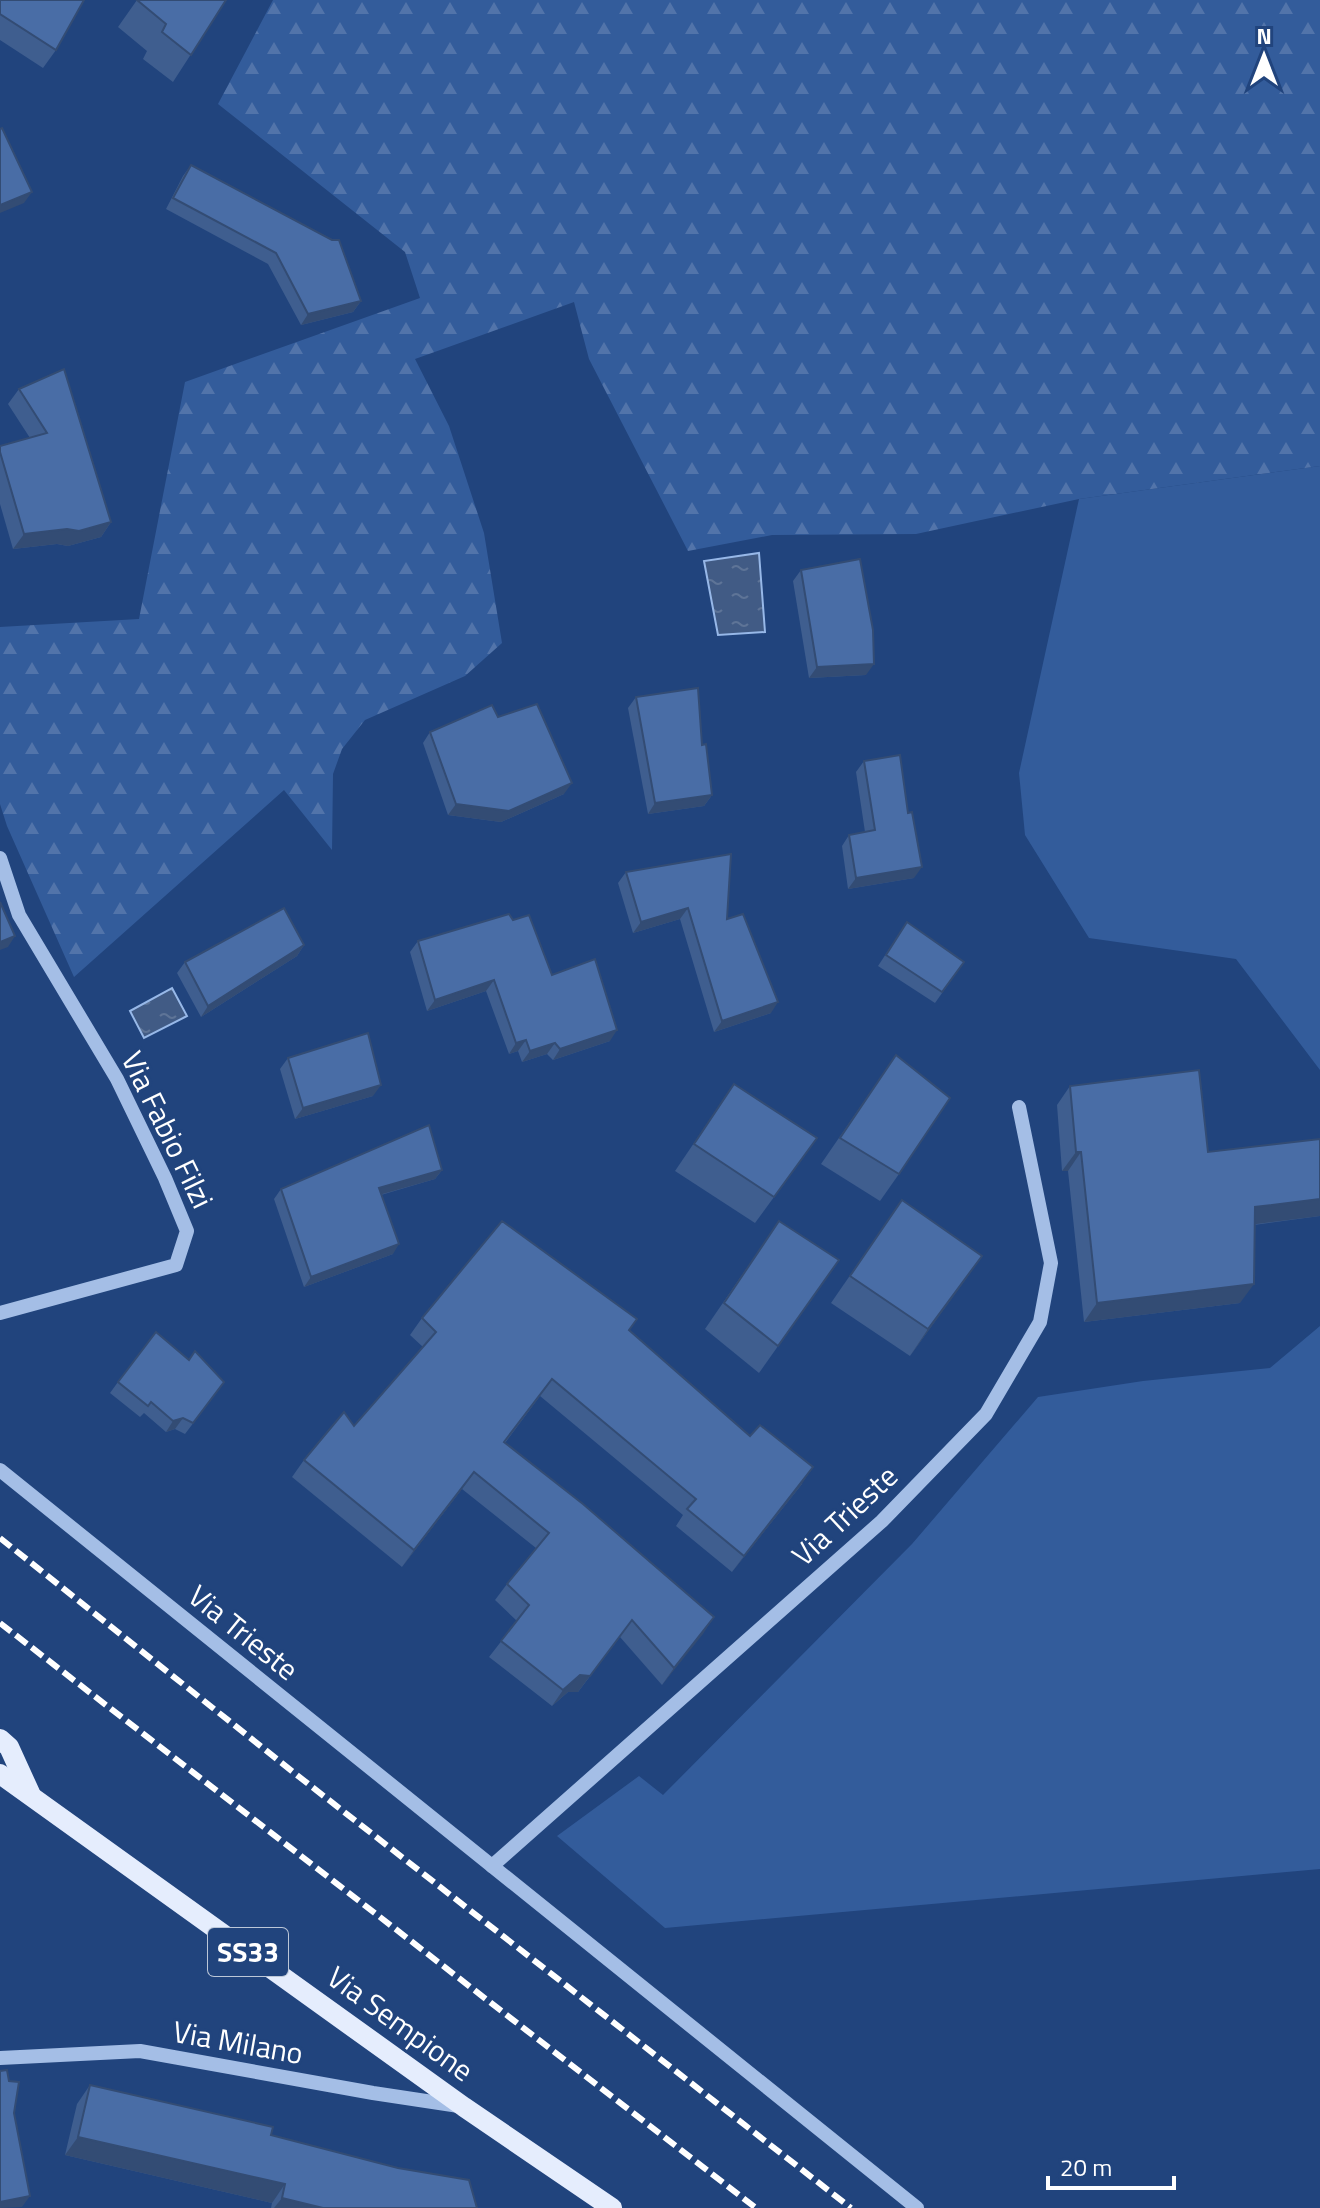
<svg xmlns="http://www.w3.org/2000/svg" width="1320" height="2208" viewBox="0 0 1320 2208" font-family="'Titillium Web',sans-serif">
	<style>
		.grass { fill: #335c9b }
		.forest { fill: url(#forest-firs) }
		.water { fill: url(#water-ripples); stroke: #97b8e8; stroke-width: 2 }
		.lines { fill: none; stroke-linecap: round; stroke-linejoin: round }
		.minor { stroke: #a4bee6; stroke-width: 14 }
		.major { stroke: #e5edfd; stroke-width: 20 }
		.rail { stroke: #fff; stroke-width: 6; stroke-dasharray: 14 6; stroke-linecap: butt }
		.wall { fill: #3f5e8f }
		.shaded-wall { fill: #334c74 }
		.building { fill: #496da6; stroke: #334c74; stroke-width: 2 }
		.labels { text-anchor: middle; stroke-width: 6; stroke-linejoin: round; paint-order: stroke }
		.shield { fill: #21447d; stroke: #bcc7d8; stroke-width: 2 }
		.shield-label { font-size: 28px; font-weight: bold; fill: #fff }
		.street-label { font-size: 30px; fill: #fff; stroke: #21447d }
	</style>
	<defs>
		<pattern id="forest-firs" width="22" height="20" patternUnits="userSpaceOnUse" patternTransform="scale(2)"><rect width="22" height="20" fill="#335c9b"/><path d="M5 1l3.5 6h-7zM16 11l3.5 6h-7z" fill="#5274aa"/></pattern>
		<pattern id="water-ripples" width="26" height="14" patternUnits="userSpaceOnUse" patternTransform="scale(2)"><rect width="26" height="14" fill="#415b85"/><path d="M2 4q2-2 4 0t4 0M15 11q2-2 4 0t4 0" fill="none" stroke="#5e7497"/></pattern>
	</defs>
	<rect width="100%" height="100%" fill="#21447d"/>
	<g class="grass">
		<path d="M1320,466V1070L1236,959L1089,938L1025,835L1019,773L1079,499Z"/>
		<path d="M1320,1326V1869L665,1928L557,1836L639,1776L663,1795L912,1544L1038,1397L1143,1381L1270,1368Z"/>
	</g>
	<path class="forest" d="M273,0H1320V466L1079,499L916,534L772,535L688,551L589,359L574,302L415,359L449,426L484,533L502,643L465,676L365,720L342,749L333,774L332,850L284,790L74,977L7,826L0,804V627L139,619L185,382L420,298L405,252L218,104Z"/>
	<g class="water">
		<path d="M759,553L765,632L718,635L704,561Z"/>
		<path d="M172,988L187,1016L144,1038L130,1011Z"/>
	</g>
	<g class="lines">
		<g class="minor">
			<path d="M0,858L19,915L117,1079L165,1178L187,1231L176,1265L0,1313"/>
			<path d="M0,1470L917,2208"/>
			<path d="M492,1866L882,1521L986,1414L1040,1322L1051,1263L1019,1107"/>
			<path d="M0,2058L140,2051L373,2093L459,2106"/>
		</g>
		<g class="major">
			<path d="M0,1739L9,1747L30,1793"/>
			<path d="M0,1774L464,2107L612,2208"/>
		</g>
		<g class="rail">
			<path d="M0,1538L293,1772L851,2208"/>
			<path d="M0,1623L756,2208"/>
		</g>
	</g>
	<g class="wall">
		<path d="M0,0L56,50L43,68L0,40Z"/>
		<path d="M137,0H226L173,82L143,59L147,51L118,27Z"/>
		<path d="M191,165L361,301L353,312L301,325L268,264L166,209L183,176Z"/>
		<path d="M19,389L111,522L101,537L68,546L57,544L13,549L0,504V446L30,438L8,404Z"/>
		<path d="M801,570L866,675L809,678L793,581Z"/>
		<path d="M636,697L702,745L712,795L704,806L648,814L628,708Z"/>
		<path d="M498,717L564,794L501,822L448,815L423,743L430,732Z"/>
		<path d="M864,761L914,878L848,889L842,846L849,835L865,832L856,772Z"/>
		<path d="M626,872L727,919L771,1013L714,1032L680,919L633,933L618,883Z"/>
		<path d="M907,922L964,962L935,1003L878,966Z"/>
		<path d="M418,941L552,975L610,1041L553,1060L547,1054L522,1062L518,1051L509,1054L486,991L427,1011L410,952Z"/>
		<path d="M304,945L297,956L201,1017L177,973L185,962Z"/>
		<path d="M896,1055L899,1174L880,1201L821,1164Z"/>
		<path d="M288,1058L373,1096L295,1119L280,1069Z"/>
		<path d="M734,1084L817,1138L755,1223L675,1171Z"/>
		<path d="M1070,1086L1208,1152L1320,1139V1216L1254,1225L1240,1303L1084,1322L1068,1171H1062L1057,1105Z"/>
		<path d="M442,1170L435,1179L381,1195L393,1254L304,1287L274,1199L281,1189Z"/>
		<path d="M902,1200L982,1256L910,1356L831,1303Z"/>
		<path d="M779,1221L839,1260L759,1373L705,1329Z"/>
		<path d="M422,1318L629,1330L802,1484L732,1572L676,1526L683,1515L540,1396L505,1443L714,1617L662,1685L620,1637L578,1692H568L552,1706L489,1657L517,1621L495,1600L507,1584L536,1548L462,1489L402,1567L292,1477L304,1460L354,1426L423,1347L410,1335Z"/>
		<path d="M118,1382L216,1393L185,1434L175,1429L166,1432L144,1413L140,1417L110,1393Z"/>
		<path d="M90,2085L271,2135L477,2208H271L272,2203L65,2155L77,2104Z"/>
	</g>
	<g class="shaded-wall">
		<path d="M32,192L24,203L0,213V205Z"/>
		<path d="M361,301L353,312L301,325L308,314Z"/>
		<path d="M111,522L101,537L68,546L57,544L13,549L24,534Z"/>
		<path d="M874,664L866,675L809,678L817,667Z"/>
		<path d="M572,783L564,794L501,822L448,815L456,804Z"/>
		<path d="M712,795L704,806L648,814L655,803Z"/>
		<path d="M922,867L914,878L848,889L856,878Z"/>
		<path d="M688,908L680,919L633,933L641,922Z"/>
		<path d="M15,936L8,947L0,950V942Z"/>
		<path d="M304,945L297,956L201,1017L208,1006Z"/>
		<path d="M494,980L486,991L427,1011L435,1000Z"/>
		<path d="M778,1002L771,1013L714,1032L722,1021Z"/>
		<path d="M617,1030L610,1041L553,1060L560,1049Z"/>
		<path d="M526,1040L518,1051L509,1054L516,1043Z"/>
		<path d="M555,1043L547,1054L522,1062L530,1051Z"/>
		<path d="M381,1085L373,1096L295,1119L303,1108Z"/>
		<path d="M1076,1152H1081L1068,1171H1062Z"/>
		<path d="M442,1170L435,1179L372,1197L379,1188Z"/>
		<path d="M1320,1199V1216L1241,1226L1255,1207Z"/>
		<path d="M399,1244L393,1254L304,1287L311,1277Z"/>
		<path d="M982,1256L964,1282L910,1356L928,1329Z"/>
		<path d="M1254,1284L1240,1303L1084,1322L1097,1303Z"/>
		<path d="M183,1418L175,1429L166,1432L173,1421Z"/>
		<path d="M813,1467L802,1484L732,1572L744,1556Z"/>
		<path d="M474,1472L462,1489L402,1567L414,1550Z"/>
		<path d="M714,1617L703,1634L662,1685L674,1668Z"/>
		<path d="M632,1620L578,1692H568L552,1706L563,1690Z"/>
		<path d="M78,2137L285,2184L272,2203L65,2155Z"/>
		<path d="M30,2196L22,2207L0,2208V2202Z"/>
		<path d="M282,2198L323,2208H274Z"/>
	</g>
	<g class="building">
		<path d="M0,0H84L56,50L0,14Z"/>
		<path d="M137,0H226L191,55L162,32L166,24Z"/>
		<path d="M2,128L32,192L0,205V129Z"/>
		<path d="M191,165L332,240H339L361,301L308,314L276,253L173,198Z"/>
		<path d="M64,369L111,522L79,531L67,529L24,534L0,452V446L47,433L19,389Z"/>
		<path d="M860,559L873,630L874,664L817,667L801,570Z"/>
		<path d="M698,688L702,745L706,744L712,795L655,803L636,697Z"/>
		<path d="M537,704L572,783L509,811L456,804L430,732L492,705L498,717Z"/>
		<path d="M900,755L908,813L912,812L922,867L856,878L849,835L875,830L864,761Z"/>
		<path d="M731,854L727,919L743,914L778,1002L722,1021L688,908L641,922L626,872Z"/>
		<path d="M0,902L15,936L0,942Z"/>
		<path d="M284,908L304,945L208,1006L185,962Z"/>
		<path d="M509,914L513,920L529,915L552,975L595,959L617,1030L560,1049L555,1043L530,1051L526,1040L516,1043L494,980L435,1000L418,941Z"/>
		<path d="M907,922L964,962L942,992L886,955Z"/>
		<path d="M368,1033L381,1085L303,1108L288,1058Z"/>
		<path d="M896,1055L950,1098L899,1174L840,1138Z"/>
		<path d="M1199,1070L1208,1152L1320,1139V1199L1255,1207L1254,1284L1097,1303L1081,1152H1076L1070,1086Z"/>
		<path d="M734,1084L817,1138L774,1197L694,1144Z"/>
		<path d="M429,1125L442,1170L379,1188L399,1244L311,1277L281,1189Z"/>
		<path d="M902,1200L982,1256L928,1329L850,1276Z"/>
		<path d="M502,1221L637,1319L629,1330L750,1436L760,1425L813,1467L744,1556L687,1509L696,1499L552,1379L504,1442L583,1504L714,1617L674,1668L632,1620L590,1676L580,1675L563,1690L501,1641L529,1605L507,1584L549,1533L474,1472L414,1550L304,1460L344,1412L354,1426L436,1332L422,1318Z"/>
		<path d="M779,1221L839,1260L778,1346L724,1303Z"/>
		<path d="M156,1332L189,1360L195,1351L224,1382L193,1423L183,1418L173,1421L151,1402L148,1406L118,1382Z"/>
		<path d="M7,2070L9,2081L19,2082L14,2113L30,2196L0,2202V2071Z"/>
		<path d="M90,2085L273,2127L271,2135L398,2168L469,2180L477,2208H323L282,2198L285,2184L78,2137Z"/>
	</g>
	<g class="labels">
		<rect class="shield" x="208" y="1928" width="80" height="48" rx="6"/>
		<g class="shield-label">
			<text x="248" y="1962">SS33</text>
		</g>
		<g class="street-label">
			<text transform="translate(167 1130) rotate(64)" y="10">Via Fabio Filzi</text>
			<text transform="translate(845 1516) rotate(-43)" y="10">Via Trieste</text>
			<text transform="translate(243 1633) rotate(39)" y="10">Via Trieste</text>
			<text transform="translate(400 2024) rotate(36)" y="10">Via Sempione</text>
			<text transform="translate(238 2043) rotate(10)" y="10">Via Milano</text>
		</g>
	</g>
	<g transform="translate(1264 56)" stroke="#21447d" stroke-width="6" paint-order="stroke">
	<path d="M0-6L14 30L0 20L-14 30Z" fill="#ffffff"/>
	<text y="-12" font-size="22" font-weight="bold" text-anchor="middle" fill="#ffffff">N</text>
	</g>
	<path d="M1048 2176v12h126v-12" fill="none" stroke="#ffffff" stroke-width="4"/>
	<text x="1060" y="2176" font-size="24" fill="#ffffff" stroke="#21447d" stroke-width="6" paint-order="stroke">20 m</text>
</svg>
